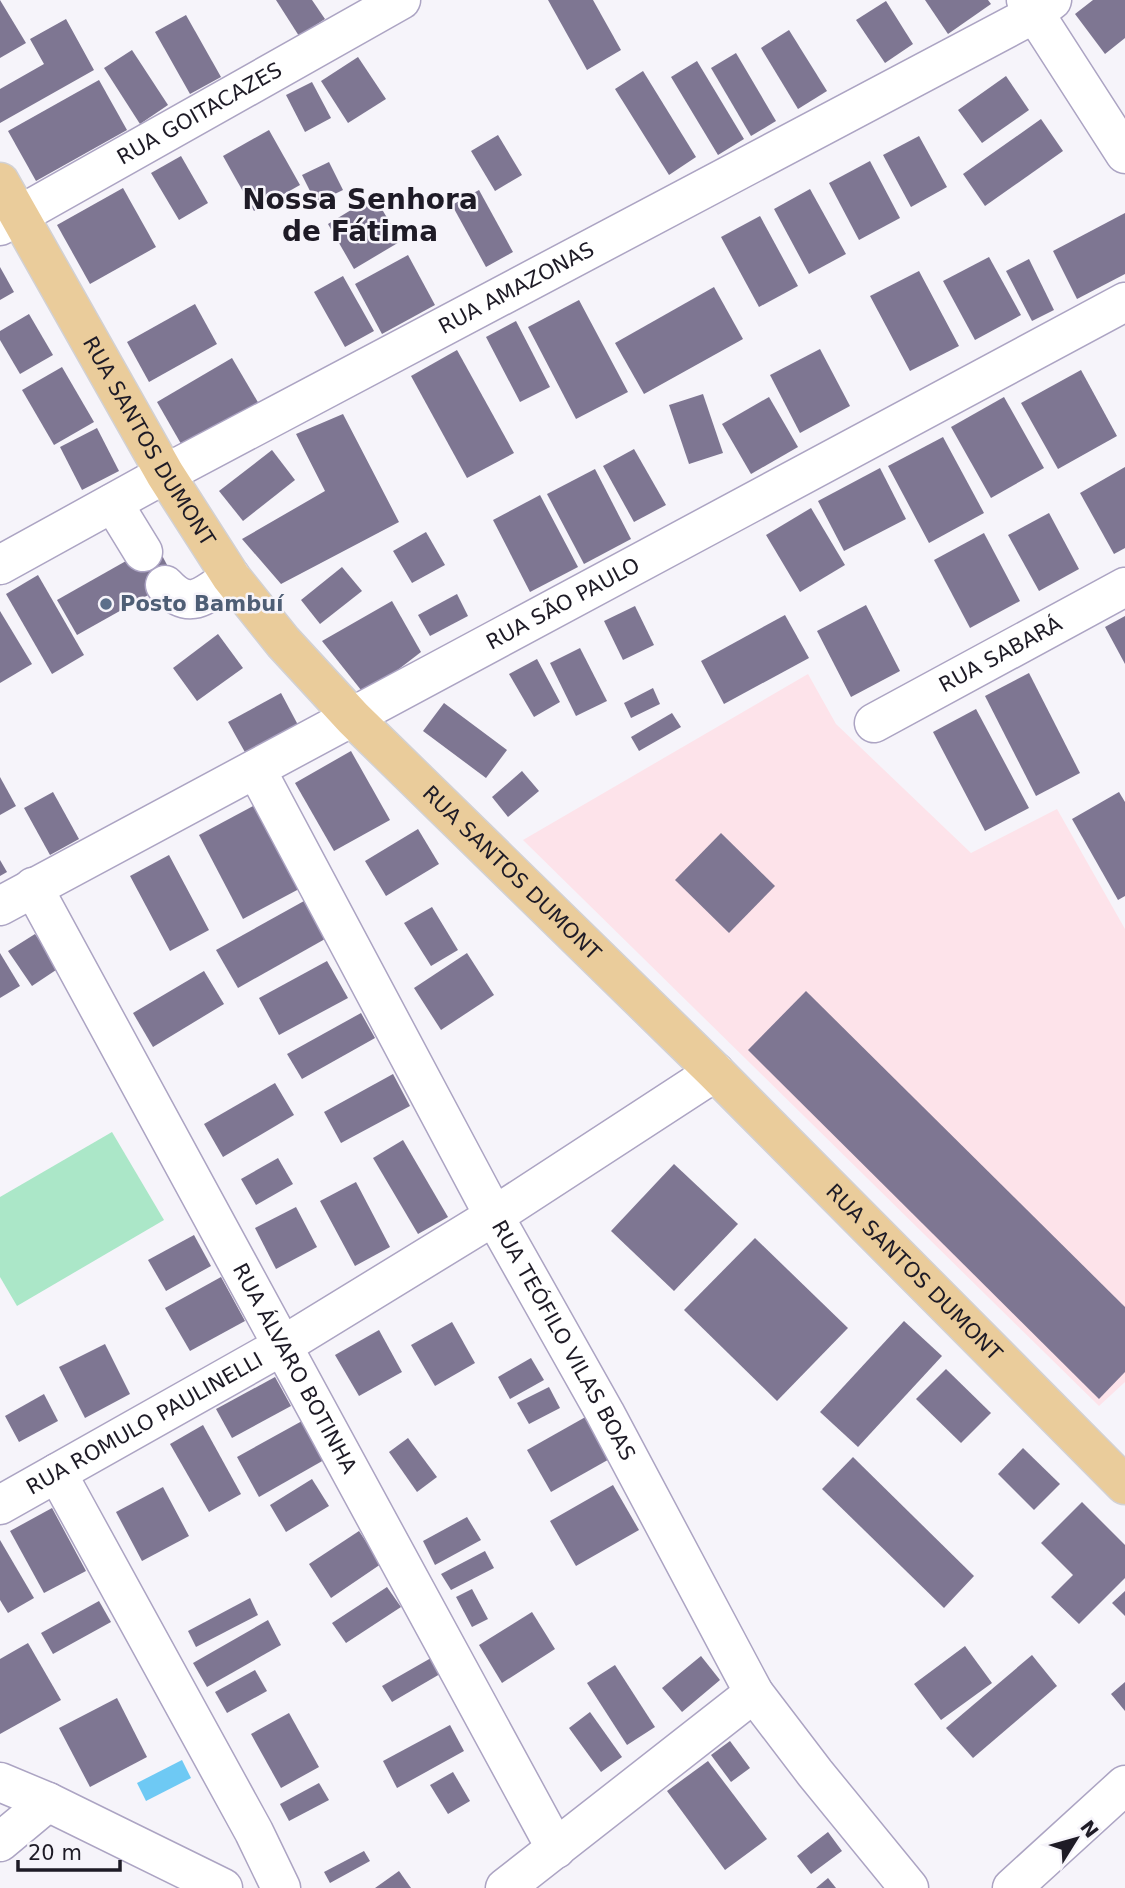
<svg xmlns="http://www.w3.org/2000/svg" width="1125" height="1888" viewBox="0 0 1125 1888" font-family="'DejaVu Sans',sans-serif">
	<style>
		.industrial { fill: #fde3ea }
		.green { fill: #abe7c8 }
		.water { fill: #6ec9f4 }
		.building { fill: #7e7692 }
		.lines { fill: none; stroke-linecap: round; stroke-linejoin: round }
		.minor-casing { stroke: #aca4c3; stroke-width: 41 }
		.major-casing { stroke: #d2d1d4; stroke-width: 41 }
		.minor { stroke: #fff; stroke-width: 38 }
		.major { stroke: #eacc9b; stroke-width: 38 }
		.service-dot { fill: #5c6f8a; stroke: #f6f4fa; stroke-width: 2.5 }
		.labels { text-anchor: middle; stroke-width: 5; stroke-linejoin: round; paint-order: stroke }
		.street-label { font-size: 21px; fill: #1e1b26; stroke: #f6f4fa }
		.service-label { font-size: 21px; font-weight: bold; fill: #4e5e75; stroke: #f6f4fa; text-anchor: start }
		.district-label { font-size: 28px; font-weight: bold; fill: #1e1b26; stroke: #f6f4fa }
	</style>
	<rect width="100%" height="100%" fill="#f6f4fa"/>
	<path class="industrial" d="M808,674L836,724L971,853L1057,809L1125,929V1382L1099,1406L523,840Z"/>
	<path class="green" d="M112,1132L164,1220L17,1306L0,1277V1197Z"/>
	<path class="water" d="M182,1760L191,1778L146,1801L137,1783Z"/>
	<g class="building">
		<path d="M0,0L26,43L0,58Z"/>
		<path d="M276,0H312L325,19L299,36Z"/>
		<path d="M548,0H593L621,50L587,70Z"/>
		<path d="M925,0H988L991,4L948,34Z"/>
		<path d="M1093,0H1125V38L1105,54L1075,14Z"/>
		<path d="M886,1L913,44L885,63L856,20Z"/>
		<path d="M186,15L221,77L190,94L155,32Z"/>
		<path d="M66,19L94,70L0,123V89L44,64L30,39Z"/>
		<path d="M789,30L827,91L798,109L761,48Z"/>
		<path d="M132,50L168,105L140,124L104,68Z"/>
		<path d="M736,53L776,121L751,136L711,68Z"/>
		<path d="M358,57L386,99L348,123L321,81Z"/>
		<path d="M697,61L744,139L718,155L671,77Z"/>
		<path d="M643,71L696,157L669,175L615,89Z"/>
		<path d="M1006,76L1029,110L982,143L958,110Z"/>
		<path d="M99,80L127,130L36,181L8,131Z"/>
		<path d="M312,82L331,118L305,132L286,95Z"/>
		<path d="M1041,119L1063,151L985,206L963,174Z"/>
		<path d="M269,130L300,185L254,211L223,156Z"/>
		<path d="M498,135L522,175L495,191L471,151Z"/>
		<path d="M919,136L947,187L911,207L883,155Z"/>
		<path d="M181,156L208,203L179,220L151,173Z"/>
		<path d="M870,161L900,218L859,240L829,183Z"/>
		<path d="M329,162L343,190L316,203L302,175Z"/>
		<path d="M123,188L156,247L90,284L57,225Z"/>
		<path d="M810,189L846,254L809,274L774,209Z"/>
		<path d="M479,190L513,252L486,267L452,205Z"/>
		<path d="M374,196L401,241L354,269L328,224Z"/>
		<path d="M1125,213V274L1077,299L1053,251Z"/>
		<path d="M760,216L798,286L759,307L721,237Z"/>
		<path d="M408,255L435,305L382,334L355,284Z"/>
		<path d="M989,257L1021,315L975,340L943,281Z"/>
		<path d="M1029,259L1054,310L1032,321L1006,271Z"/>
		<path d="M0,267L14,292L0,300Z"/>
		<path d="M919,271L959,346L910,371L870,296Z"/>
		<path d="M343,276L374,331L345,347L314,292Z"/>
		<path d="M714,287L743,339L644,394L615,343Z"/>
		<path d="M579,300L628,392L576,419L528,327Z"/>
		<path d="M195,304L217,344L149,382L127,342Z"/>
		<path d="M29,314L53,355L20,374L0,340V331Z"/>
		<path d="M516,321L550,387L520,402L486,337Z"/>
		<path d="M820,349L850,406L800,433L770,375Z"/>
		<path d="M457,350L514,453L467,478L411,376Z"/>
		<path d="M232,358L259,404L184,449L157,402Z"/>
		<path d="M62,367L94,422L54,445L22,390Z"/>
		<path d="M1081,370L1117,436L1058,469L1021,403Z"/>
		<path d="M703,394L723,453L689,464L669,405Z"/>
		<path d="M769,397L798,447L751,474L722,424Z"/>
		<path d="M1004,397L1044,468L991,498L951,427Z"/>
		<path d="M343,414L399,522L281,584L242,539L325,491L296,434Z"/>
		<path d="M97,428L119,471L82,490L60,447Z"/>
		<path d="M943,437L984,513L929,543L888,466Z"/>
		<path d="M634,449L666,505L634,522L603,466Z"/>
		<path d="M272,450L295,480L243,521L219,491Z"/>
		<path d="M1125,467V548L1114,554L1080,493Z"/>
		<path d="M880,468L906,519L844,551L818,501Z"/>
		<path d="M595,469L631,539L584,564L547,494Z"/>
		<path d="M540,495L578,567L530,592L493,520Z"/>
		<path d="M811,508L845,565L800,592L766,535Z"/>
		<path d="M1049,513L1079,569L1039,591L1008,535Z"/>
		<path d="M426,532L445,565L412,583L393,551Z"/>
		<path d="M984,533L1020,601L970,628L934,560Z"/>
		<path d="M156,544L175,580L77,635L57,600Z"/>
		<path d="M342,567L362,591L320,624L301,600Z"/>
		<path d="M38,575L84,655L52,674L6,594Z"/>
		<path d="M457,594L468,616L430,636L418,615Z"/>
		<path d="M392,601L421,652L365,695L322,641Z"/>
		<path d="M866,605L900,671L851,697L817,631Z"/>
		<path d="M635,606L654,645L623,660L604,621Z"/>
		<path d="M0,611L32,664L0,683Z"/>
		<path d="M785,615L809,658L724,704L701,661Z"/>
		<path d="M1125,616V664L1105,627Z"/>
		<path d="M218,634L243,668L197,701L173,668Z"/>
		<path d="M580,648L607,701L576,716L550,663Z"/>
		<path d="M537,659L560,702L534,717L509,674Z"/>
		<path d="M1029,673L1080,773L1036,796L985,696Z"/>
		<path d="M653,688L660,704L631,718L624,703Z"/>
		<path d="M281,693L298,725L246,754L228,722Z"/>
		<path d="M444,703L507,750L486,778L423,731Z"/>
		<path d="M976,709L1029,808L985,831L933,732Z"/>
		<path d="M672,713L681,727L639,751L631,737Z"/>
		<path d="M351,751L390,820L334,851L295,783Z"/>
		<path d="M522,771L539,791L508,817L492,797Z"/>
		<path d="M0,777L16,806L0,815Z"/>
		<path d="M53,792L79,839L50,855L24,808Z"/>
		<path d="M1119,792L1125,802V896L1118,900L1072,819Z"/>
		<path d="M255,805L299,889L243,919L199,835Z"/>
		<path d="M418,829L439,864L386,896L365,861Z"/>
		<path d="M721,833L775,886L729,933L675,880Z"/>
		<path d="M169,855L209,930L170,951L130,876Z"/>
		<path d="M0,860L7,872L0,876Z"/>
		<path d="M304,901L325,939L238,988L216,950Z"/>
		<path d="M432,907L458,950L431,966L404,923Z"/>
		<path d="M35,934L59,968L32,986L8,951Z"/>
		<path d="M0,953L20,986L0,998Z"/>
		<path d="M467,953L494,995L441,1030L414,988Z"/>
		<path d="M327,961L348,998L279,1035L259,998Z"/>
		<path d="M204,971L224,1004L153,1047L133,1013Z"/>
		<path d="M806,991L1125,1307V1372L1099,1399L748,1050Z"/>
		<path d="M361,1013L375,1038L302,1079L287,1054Z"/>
		<path d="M393,1074L410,1106L341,1143L324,1112Z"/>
		<path d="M275,1083L294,1115L223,1157L204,1124Z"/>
		<path d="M403,1140L448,1217L418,1234L373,1158Z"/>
		<path d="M278,1158L293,1184L256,1205L241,1179Z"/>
		<path d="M674,1164L738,1224L674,1291L611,1231Z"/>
		<path d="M356,1182L390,1247L355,1266L320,1201Z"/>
		<path d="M296,1207L317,1247L276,1269L255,1228Z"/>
		<path d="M194,1235L211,1266L166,1291L148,1260Z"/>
		<path d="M755,1238L848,1328L777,1401L684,1310Z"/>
		<path d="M221,1277L245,1321L190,1351L165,1308Z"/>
		<path d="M904,1321L942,1356L858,1447L820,1412Z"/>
		<path d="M452,1322L475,1363L435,1386L411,1345Z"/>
		<path d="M379,1330L402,1372L359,1396L335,1355Z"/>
		<path d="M105,1344L130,1394L85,1418L59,1367Z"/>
		<path d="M531,1358L544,1380L510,1399L498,1377Z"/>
		<path d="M946,1369L991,1413L961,1443L916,1399Z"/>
		<path d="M275,1377L291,1406L232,1438L216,1409Z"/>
		<path d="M549,1387L560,1408L529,1424L517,1403Z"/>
		<path d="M44,1394L58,1421L19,1442L5,1416Z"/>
		<path d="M589,1415L613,1457L551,1492L527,1450Z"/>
		<path d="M302,1421L324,1460L259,1497L237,1457Z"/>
		<path d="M203,1425L241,1494L209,1512L170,1444Z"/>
		<path d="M408,1438L437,1477L417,1492L389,1452Z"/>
		<path d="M1023,1448L1060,1484L1034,1510L998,1474Z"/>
		<path d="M853,1457L974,1576L944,1608L822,1489Z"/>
		<path d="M312,1479L329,1506L286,1532L270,1505Z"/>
		<path d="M613,1485L639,1530L576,1566L550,1521Z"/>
		<path d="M163,1487L189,1536L142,1561L116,1512Z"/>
		<path d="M1082,1502L1125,1545V1578L1079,1624L1051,1597L1073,1575L1041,1543Z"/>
		<path d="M52,1508L86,1571L44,1593L10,1531Z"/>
		<path d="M467,1517L481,1540L435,1565L423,1541Z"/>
		<path d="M359,1531L381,1564L331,1598L309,1564Z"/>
		<path d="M0,1540L34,1598L8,1613L0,1600Z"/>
		<path d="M485,1551L494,1568L451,1590L441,1574Z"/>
		<path d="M387,1587L401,1607L346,1643L332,1623Z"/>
		<path d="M472,1589L488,1619L472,1627L456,1597Z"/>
		<path d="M1125,1591V1616L1112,1603Z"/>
		<path d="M250,1598L258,1615L196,1647L188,1631Z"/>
		<path d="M99,1601L111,1622L53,1654L41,1633Z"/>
		<path d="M532,1612L555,1649L502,1683L479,1645Z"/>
		<path d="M268,1620L281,1645L207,1687L193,1663Z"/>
		<path d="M28,1643L61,1700L0,1734V1659Z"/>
		<path d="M965,1646L992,1683L941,1720L914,1684Z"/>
		<path d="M1032,1655L1057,1686L973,1758L946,1728Z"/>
		<path d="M701,1656L720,1680L682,1712L662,1688Z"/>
		<path d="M431,1658L440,1674L392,1702L382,1686Z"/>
		<path d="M615,1665L655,1727L627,1745L587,1683Z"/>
		<path d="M255,1670L267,1691L227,1713L215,1692Z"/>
		<path d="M1125,1682V1711L1111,1694Z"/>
		<path d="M117,1698L147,1757L90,1787L59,1728Z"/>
		<path d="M590,1712L622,1757L601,1772L569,1728Z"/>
		<path d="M289,1713L319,1767L281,1788L251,1734Z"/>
		<path d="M450,1725L464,1751L397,1788L383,1761Z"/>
		<path d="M730,1741L750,1768L731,1782L711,1755Z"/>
		<path d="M708,1761L767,1839L725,1870L667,1791Z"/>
		<path d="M453,1772L470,1801L448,1814L430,1785Z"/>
		<path d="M319,1783L329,1800L289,1821L280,1804Z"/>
		<path d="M828,1832L842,1851L811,1874L797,1856Z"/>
		<path d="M364,1851L370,1861L330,1883L324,1872Z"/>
		<path d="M399,1871L411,1888H375Z"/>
		<path d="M828,1878L836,1888H816Z"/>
	</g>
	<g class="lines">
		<defs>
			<g id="minor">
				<path d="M1026,0L1125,154"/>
				<path id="s1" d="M0,226L401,0"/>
				<path d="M113,503L143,552"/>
				<path id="s2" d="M0,565L165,474L1034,14L1052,0"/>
				<path d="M165,585C191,613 205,594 231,577"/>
				<path id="s3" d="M874,723L1125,587"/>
				<path id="s4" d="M256,769L494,1216L605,1413L754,1693L815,1773L909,1888"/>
				<path id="s5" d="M33,887L556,1849"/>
				<path id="s6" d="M0,906L1125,302"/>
				<path d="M57,1473L254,1832L281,1888"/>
				<path id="s7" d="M0,1505L282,1346L494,1216L715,1072"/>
				<path d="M0,1782L48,1802L223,1888"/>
				<path d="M0,1842L48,1802"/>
				<path d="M505,1888L754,1693"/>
				<path d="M1012,1888L1125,1785"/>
			</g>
			<g id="major">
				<path id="s8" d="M0,182L165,474L231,577L283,642L353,718L715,1072L1125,1485"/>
			</g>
		</defs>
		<use href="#minor" class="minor-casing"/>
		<use href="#major" class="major-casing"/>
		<use href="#minor" class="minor"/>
		<use href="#major" class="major"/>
	</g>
	<circle class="service-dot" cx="106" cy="604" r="7"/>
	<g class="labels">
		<g class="street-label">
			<text dy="7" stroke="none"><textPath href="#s1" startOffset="229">RUA GOITACAZES</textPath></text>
			<text dy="7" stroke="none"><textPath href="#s2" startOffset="586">RUA AMAZONAS</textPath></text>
			<text dy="7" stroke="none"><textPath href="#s8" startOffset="299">RUA SANTOS DUMONT</textPath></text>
			<text dy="7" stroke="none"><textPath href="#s6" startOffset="639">RUA SÃO PAULO</textPath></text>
			<text dy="7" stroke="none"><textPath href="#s3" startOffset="144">RUA SABARÁ</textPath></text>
			<text dy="7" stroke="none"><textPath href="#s8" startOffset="866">RUA SANTOS DUMONT</textPath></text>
			<text dy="7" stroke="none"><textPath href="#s8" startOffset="1433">RUA SANTOS DUMONT</textPath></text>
			<text dy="7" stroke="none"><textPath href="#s4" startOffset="649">RUA TEÓFILO VILAS BOAS</textPath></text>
			<text dy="7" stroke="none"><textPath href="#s5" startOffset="548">RUA ÁLVARO BOTINHA</textPath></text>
			<text dy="7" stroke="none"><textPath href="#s7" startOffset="166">RUA ROMULO PAULINELLI</textPath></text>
		</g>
		<g class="service-label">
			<text x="120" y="611">Posto Bambuí</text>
		</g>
		<g class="district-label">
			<text x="360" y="209">Nossa Senhora<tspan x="360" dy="32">de Fátima</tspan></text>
		</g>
	</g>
	<g transform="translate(1076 1839) rotate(53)" stroke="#f6f4fa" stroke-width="5" paint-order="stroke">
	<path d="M0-5L12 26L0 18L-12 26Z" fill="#1e1b26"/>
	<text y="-10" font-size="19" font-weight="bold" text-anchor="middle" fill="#1e1b26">N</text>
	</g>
	<path d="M18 1860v10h102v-10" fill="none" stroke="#1e1b26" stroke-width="3.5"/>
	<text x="28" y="1860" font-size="21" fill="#1e1b26" stroke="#f6f4fa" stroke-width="5" paint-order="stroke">20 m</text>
</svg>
